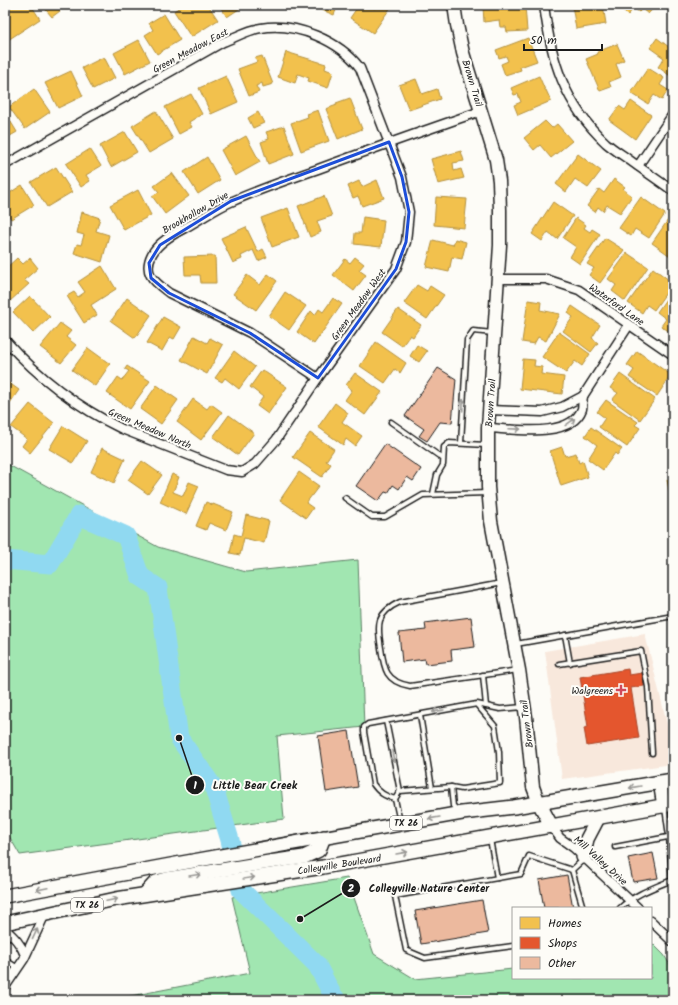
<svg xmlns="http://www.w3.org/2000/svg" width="678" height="1005" viewBox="0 0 678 1005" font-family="Kalam,sans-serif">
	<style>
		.built { fill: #f8e8dc }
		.green { fill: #a1e6b1; stroke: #5e8166 }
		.homes { fill: #f2c14e; stroke: #b2903f }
		.shops { fill: #e4572e; stroke: #a84529 }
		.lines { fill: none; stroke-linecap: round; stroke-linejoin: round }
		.river { stroke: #90d9f1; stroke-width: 19 }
		.building { fill: #ecb99e; stroke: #1c1c1c }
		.lane-casing { stroke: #1c1c1c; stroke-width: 7 }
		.street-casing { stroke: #1c1c1c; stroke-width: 11 }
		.secondary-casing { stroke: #1c1c1c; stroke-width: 15 }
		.primary-casing { stroke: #1c1c1c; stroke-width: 16 }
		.lane { stroke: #fdfcf7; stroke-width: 4 }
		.street { stroke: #fdfcf7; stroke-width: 8 }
		.secondary { stroke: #fdfcf7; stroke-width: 12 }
		.primary { stroke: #fdfcf7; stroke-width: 13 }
		.oneway { stroke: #989794 }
		.marked { fill: none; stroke: #1d4ed8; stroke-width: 3; stroke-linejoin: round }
		.poi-dot { fill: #d1495b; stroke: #fdfcf7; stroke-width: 1.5 }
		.labels { text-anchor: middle; stroke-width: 4; stroke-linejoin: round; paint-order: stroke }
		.shield { fill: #fdfcf7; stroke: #605f5e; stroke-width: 1 }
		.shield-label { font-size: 9px; font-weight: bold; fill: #1c1c1c }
		.street-label { font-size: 10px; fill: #1c1c1c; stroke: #fdfcf7 }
		.poi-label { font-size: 10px; fill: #1c1c1c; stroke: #fdfcf7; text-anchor: end }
		.leader { fill: none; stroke: #1c1c1c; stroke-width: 1.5 }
		.callout-dot { fill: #1c1c1c; stroke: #fdfcf7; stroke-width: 1.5 }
		.mark-label { font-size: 12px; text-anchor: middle; font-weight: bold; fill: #fff }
		.callout-label { font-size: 11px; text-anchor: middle; font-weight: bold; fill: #1c1c1c; stroke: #fdfcf7; stroke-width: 4; stroke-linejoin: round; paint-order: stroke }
	</style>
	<rect width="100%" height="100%" fill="#fdfcf7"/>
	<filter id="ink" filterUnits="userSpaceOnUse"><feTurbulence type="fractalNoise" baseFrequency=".025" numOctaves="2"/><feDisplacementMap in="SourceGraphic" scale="8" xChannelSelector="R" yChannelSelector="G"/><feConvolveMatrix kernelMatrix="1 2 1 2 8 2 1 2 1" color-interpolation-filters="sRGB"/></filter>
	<g filter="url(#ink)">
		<path class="built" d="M645,634L673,748V764L562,779L545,651Z"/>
		<g class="green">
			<path d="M5,463L158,547L246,572L358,560L364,727L277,736L284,819L20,855L5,829Z"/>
			<path d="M347,878L374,954L415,979L513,969V978H651V942L664,955L673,970V1000H110L250,973L232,897Z"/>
		</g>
		<g class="homes">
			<path d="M9,5H31L40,19L8,40L5,36V22L6,21L5,19V8Z"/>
			<path d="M42,5H55L60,11L52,17Z"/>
			<path d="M183,5H208L218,20L191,37L174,11Z"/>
			<path d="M219,5H245L227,17Z"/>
			<path d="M310,5H338L334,15Z"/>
			<path d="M359,5H369L375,9L377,5H388L391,7L373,33L350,18Z"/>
			<path d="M515,5H525L527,31L507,32L506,27H500L499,20L484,22L483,7Z"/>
			<path d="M572,5H603L606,24L576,29Z"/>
			<path d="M620,5H656L648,14L642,9L639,12L634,8L628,15L618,6Z"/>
			<path d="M164,14L180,40L157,54L145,35L153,30L149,23Z"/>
			<path d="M528,38L537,61L520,67L521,70L505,75L501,64L508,61L506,56L499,58L496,50Z"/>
			<path d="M657,38L669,47L673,42V78L658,67L664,58L650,48Z"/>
			<path d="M139,40L150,61L125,74L114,53Z"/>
			<path d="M617,44L624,60L616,64L621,77L609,82L611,87L600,91L586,59L598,54L597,52Z"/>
			<path d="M286,52L326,64L325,69L333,72L328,88L308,81L309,78L298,74L295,83L278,77Z"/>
			<path d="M262,56L273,84L263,87L262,83L256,86L259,92L249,96L238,69L257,62L255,58Z"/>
			<path d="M104,57L115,78L93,89L82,68Z"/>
			<path d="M648,68L664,78L660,85L668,90L662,100L654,95L648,104L631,93Z"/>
			<path d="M71,71L83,96L58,108L45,83Z"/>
			<path d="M226,76L238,102L211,114L199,88Z"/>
			<path d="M539,76L545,90H546L551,101L518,115L514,105L521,102L518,94L514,95L511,88Z"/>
			<path d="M416,79L422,94L437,89L440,99L409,110L399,85Z"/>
			<path d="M34,89L50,112L25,129L9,107Z"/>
			<path d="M191,94L202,114L189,122L192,127L179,134L165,107Z"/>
			<path d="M350,98L362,129L338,139L326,109L337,105L336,103Z"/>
			<path d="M631,101L651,115L635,139L609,120L619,106L625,110Z"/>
			<path d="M318,110L329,141L301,151L291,123L308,117L307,114Z"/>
			<path d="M156,111L173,139L149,153L132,126Z"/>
			<path d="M258,112L264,123L253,128L248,118Z"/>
			<path d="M6,114L17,132L5,139V115Z"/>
			<path d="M545,121L552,128L557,124L572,141L551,158L540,145L534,150L524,138Z"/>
			<path d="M284,126L294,154L268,164L261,142L269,139L266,132Z"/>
			<path d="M125,132L137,152L111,167L100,146Z"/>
			<path d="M246,136L260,162L235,176L221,150Z"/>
			<path d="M90,149L101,166L86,175L90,181L81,187L66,164Z"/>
			<path d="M461,151L464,161L453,163L454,171L461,169L464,178L438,184L431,159Z"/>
			<path d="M578,154L601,171L588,188L575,179L566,192L556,184Z"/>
			<path d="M207,157L220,180L198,194L184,172Z"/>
			<path d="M56,167L72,192L47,207L31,182Z"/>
			<path d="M172,173L189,196L165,214L152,196L159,192L154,186Z"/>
			<path d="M614,179L625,187L623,189L632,196L620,213L607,205L603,211L598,207L595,212L587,206L599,189L604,193Z"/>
			<path d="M377,180L384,198L362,206L358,196L353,198L348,186L359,181L362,187Z"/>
			<path d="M22,185L34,205L11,219L5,209V196Z"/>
			<path d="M138,190L151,215L124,230L110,205Z"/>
			<path d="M324,196L332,216L317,221L321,232L310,237L298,206Z"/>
			<path d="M436,197L467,199L464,228L434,225Z"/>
			<path d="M641,197L665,214L649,238L635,229L631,236L619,228Z"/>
			<path d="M553,202L573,216L557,239L548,232L542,241L532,234Z"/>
			<path d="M288,208L299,237L272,247L261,218Z"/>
			<path d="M82,212L100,218L96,231L109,235L102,262L74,253L77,244L81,245L84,235L77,233Z"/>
			<path d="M363,217L384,220L381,247L354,244L355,233H361Z"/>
			<path d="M670,217L673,219V258L652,243Z"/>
			<path d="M576,218L586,225L584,228L590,232L592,229L600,234L580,264L570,257L576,247L563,238Z"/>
			<path d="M246,227L258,252L263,249L267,257L258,261L253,250L241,256L242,259L233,263L221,238Z"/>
			<path d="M605,238L624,250L600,283L589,275L594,268L587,264Z"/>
			<path d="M455,239L466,242L462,259L452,257L449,272L426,267L433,240L453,245Z"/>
			<path d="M627,253L648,267L625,301L612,291L616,285L608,279Z"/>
			<path d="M215,256L216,283H201L200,275H185L184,257Z"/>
			<path d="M355,257L364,264L359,270L366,275L354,291L333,275L345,259L350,263Z"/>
			<path d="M17,258L23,264L30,258L38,268L24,280L29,284L9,302L5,297V269Z"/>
			<path d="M102,266L116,289L91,305L97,315L84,323L67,296L74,292L78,297L85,292L78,282Z"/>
			<path d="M653,268L673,283L654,310L647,305L642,313L628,303Z"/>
			<path d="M268,274L277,281L256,310L233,294L247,275L260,285Z"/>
			<path d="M417,285L427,291L430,286L444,295L427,319L404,303Z"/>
			<path d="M673,289V334L661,326L666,319L657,312Z"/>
			<path d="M285,292L306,306L289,330L269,316Z"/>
			<path d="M30,296L50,317L33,333L13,312Z"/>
			<path d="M127,298L151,315L135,338L111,321Z"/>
			<path d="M333,298L342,304L314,344L297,332L311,311L315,315L319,309L323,312Z"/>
			<path d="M528,300L541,302L540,310L560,314L546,341L538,337L534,344L522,342Z"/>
			<path d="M572,306L600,325L592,338L598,343L591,352L563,331L573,317L568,313Z"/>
			<path d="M398,309L421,325L413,337L410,335L402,346L382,332Z"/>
			<path d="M163,317L181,327L174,339L170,337L162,351L147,343Z"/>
			<path d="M60,323L71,331L66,337L76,345L61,363L40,347Z"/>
			<path d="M559,332L590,354L582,366L575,361L566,373L542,357Z"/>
			<path d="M194,336L207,343L210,338L223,345L207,374L181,360Z"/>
			<path d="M376,342L406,363L400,373L395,369L385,383L360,366Z"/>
			<path d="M417,345L427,351L419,362L410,356Z"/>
			<path d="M88,348L110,364L95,386L72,370Z"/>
			<path d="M234,351L255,367L239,389L225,378L222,382L215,378Z"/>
			<path d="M637,351L671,375L657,396L629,377L634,370L627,365Z"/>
			<path d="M523,359L535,360L534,366L542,367L541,374L564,377L562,394L520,389Z"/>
			<path d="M127,366L150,381L130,409L107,393L118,377L122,380L129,371L125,369Z"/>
			<path d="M262,370L287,387L268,414L257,406L263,397L250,387Z"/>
			<path d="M355,373L382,392L365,415L345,400L352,390L346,385Z"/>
			<path d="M620,374L655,399L640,420L612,400L618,393L610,388Z"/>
			<path d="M5,380L19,390L5,410Z"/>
			<path d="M157,385L178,400L161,424L140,409Z"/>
			<path d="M193,399L207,409L211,404L222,412L201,440L177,422Z"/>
			<path d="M606,400L638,422L635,425L640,428L627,447L599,427L605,418L597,412Z"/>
			<path d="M335,403L348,413L342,422L362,436L355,446L346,439L343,445L318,427Z"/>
			<path d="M30,404L54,423L30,453L22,446L27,439L11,427Z"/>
			<path d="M229,415L254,433L238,455L213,437Z"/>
			<path d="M63,426L87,441L73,463L49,449Z"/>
			<path d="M591,427L622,449L617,455L615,453L603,470L588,459L597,445L585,436Z"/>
			<path d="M310,433L334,449L326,461L331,464L322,477L293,457Z"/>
			<path d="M562,447L565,456L576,453L579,463L583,461L588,477L561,486L550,451Z"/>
			<path d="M102,448L125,459L114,483L91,472Z"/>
			<path d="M142,461L162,475L148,494L128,480Z"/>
			<path d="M299,472L319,486L306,503L313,508L306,518L280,500Z"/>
			<path d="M172,474L179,477L173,492L183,496L189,482L199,486L186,514L160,502Z"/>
			<path d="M673,478V505H672L667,480Z"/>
			<path d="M206,502L213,505V504L233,512L226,530L209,523L206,530L196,526Z"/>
			<path d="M246,515L269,521L264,543L244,538L240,555L230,553L234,534L241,536Z"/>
		</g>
		<path class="shops" d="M628,669L629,675L642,673L644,686L631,688L639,738L587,746L584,728L588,727L580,677Z"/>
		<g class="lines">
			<path class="river" d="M5,560L50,564L79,515L126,536L140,576L158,588L179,738L214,788L230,840L241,890L317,965L332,994L337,1000"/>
		</g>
		<g class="building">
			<path d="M438,368L456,379L452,423L440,422L427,441L419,436L424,429L405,416Z"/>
			<path d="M385,444L421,469L413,481L407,477L399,489L393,485L388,493L385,492L378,501L356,486Z"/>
			<path d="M471,617L475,647L451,650L452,661L426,664L425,659L402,662L399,633L426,630L425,623Z"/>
			<path d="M349,731L358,787L326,792L318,736Z"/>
			<path d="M653,853L658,878L633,882L628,858Z"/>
			<path d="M567,875L573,908H544L539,880Z"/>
			<path d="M482,900L488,933L421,944L415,911Z"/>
		</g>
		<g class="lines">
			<defs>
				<g id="lane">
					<path d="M391,422L442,458"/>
					<path d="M461,443L467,340L473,331L493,333"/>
					<path d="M433,494L437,475L443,465L444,447L449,443L486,445"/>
					<path d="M345,498L372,517H385L423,495L488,493"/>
					<path d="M502,583L400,602C376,613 377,625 381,648C384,669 386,682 410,686L518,670"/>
					<path d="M565,635L570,663"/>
					<path d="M516,644L673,616"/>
					<path d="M559,664L641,651L648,687L652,753"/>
					<path d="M483,675L486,706"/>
					<path d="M420,715L432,788"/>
					<path d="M386,721L400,791"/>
					<path d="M451,787L453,806L458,810"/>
					<path d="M395,799C385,796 379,793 373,784L364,732V727L368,724L477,704L500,709L523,707"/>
					<path d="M400,822L395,799L400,791L451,787L462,789L500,783L499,752L495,726L477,705"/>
					<path d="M490,839L497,878"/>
					<path d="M615,847L673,836"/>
					<path d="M572,870L583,908"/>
					<path d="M620,908C635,894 653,888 672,880L669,836L665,808"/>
					<path d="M513,946L425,958L406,950L395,896L521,874L529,856L572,870L584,859"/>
					<path d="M5,960L18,968"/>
				</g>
				<g id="street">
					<path d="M544,5C551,60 564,104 606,143C613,149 621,154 628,159C643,170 658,180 673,191"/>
					<path d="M5,165L223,42C236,37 248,30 261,28C296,22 340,41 360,68L402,177L409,212L406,242L396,269L318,378L276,440L255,464L242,472L226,470L122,429C77,407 38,377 5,340"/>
					<path d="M638,166L673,114"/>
					<path d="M497,279H546L579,290L673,355"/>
					<path d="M318,378L250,333L169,293C155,282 142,274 152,254C160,240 178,232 190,225C204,217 218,207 233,201C260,189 289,179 318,169C372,149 426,130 481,111"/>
					<path d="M490,410L542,412L562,407L583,396"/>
					<path d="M488,428C513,429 571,439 582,409C583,405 582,400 583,396L629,325"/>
					<path d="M552,827L560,838L574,848L638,908"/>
					<path d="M651,921L673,942"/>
					<path d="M5,929C14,937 21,944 25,955"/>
					<path d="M5,987L24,959L45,914"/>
				</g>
				<path id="secondary" d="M454,5L457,25L463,53L496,160L499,181L500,210V245L488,428V487L491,521L519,670L526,717L533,787L539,803"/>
				<g id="primary">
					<path d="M660,782L664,806"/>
					<path d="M539,803L552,827"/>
					<path d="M583,857L587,839L598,818"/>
					<path d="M145,894L156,882L167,879L269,862L304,857L319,850L324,837"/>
					<path d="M5,896L176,864L462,813L514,807L673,780"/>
					<path d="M5,923L116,899L323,867L673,804"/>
				</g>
			</defs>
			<use href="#lane" class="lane-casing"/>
			<use href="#street" class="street-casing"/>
			<use href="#secondary" class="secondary-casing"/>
			<use href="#primary" class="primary-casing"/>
			<use href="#lane" class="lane"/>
			<use href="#street" class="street"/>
			<use href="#secondary" class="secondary"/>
			<use href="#primary" class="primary"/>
		</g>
		<defs><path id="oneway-shaft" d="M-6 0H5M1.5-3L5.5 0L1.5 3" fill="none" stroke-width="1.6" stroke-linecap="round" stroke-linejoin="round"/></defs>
		<g class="oneway">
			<use href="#oneway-shaft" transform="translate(463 405) rotate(-87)"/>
			<use href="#oneway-shaft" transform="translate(570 422) rotate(-36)"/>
			<use href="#oneway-shaft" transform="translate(515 429) rotate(2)"/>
			<use href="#oneway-shaft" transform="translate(438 711) rotate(170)"/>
			<use href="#oneway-shaft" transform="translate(393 756) rotate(79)"/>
			<use href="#oneway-shaft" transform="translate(635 787) rotate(170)"/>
			<use href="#oneway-shaft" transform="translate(434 818) rotate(170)"/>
			<use href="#oneway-shaft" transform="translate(402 853) rotate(-10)"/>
			<use href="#oneway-shaft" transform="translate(195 875) rotate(-9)"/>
			<use href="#oneway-shaft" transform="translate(249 878) rotate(-9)"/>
			<use href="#oneway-shaft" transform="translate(42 889) rotate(168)"/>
			<use href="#oneway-shaft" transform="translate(112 900) rotate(-12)"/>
			<use href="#oneway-shaft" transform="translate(35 934) rotate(-65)"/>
		</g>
	</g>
	<path class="marked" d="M389,142L402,177L409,212L406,242L396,269L318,378L250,333L169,293L151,278L149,263L160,245L231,201Z"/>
	<path class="poi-dot" d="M619 684h4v4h4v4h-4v4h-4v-4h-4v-4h4z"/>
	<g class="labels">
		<g class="shield">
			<rect x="390" y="816" width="32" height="14" rx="3"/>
			<rect x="71" y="898" width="32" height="14" rx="3"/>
		</g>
		<g class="shield-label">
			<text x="406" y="826">TX 26</text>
			<text x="87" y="908">TX 26</text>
		</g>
		<g class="street-label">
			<text transform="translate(190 50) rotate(-28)" y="4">Green Meadow East</text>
			<text transform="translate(473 83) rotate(73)" y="4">Brown Trail</text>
			<text transform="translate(195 212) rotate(-30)" y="4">Brookhollow Drive</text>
			<text transform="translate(358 304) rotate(-54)" y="4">Green Meadow West</text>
			<text transform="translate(617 304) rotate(35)" y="4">Waterford Lane</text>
			<text transform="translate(490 403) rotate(-86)" y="4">Brown Trail</text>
			<text transform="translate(150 428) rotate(23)" y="4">Green Meadow North</text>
			<text transform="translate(526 724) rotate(-97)" y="4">Brown Trail</text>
			<text transform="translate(601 860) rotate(42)" y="4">Mill Valley Drive</text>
			<text transform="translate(339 864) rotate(-9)" y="4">Colleyville Boulevard</text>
		</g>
		<g class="poi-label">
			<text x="613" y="694">Walgreens</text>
		</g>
	</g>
	<path class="leader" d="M179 738L195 785M300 919L351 888"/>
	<g class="callout-dot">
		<circle cx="179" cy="738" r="4"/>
		<circle cx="300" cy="919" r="4"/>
		<circle cx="195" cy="785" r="10"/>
		<circle cx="351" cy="888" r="10"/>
	</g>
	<g class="mark-label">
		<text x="195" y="789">1</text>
		<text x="351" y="892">2</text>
	</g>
	<g class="callout-label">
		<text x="255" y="789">Little Bear Creek</text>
		<text x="429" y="892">Colleyville Nature Center</text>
	</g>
	<rect width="678" height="1005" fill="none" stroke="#fdfcf7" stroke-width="20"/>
	<rect x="10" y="10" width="658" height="985" fill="none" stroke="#1c1c1c" stroke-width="1.5" filter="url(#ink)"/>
	<rect x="512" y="907" width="140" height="72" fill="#fdfcf7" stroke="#a3a29f"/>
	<rect x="520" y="917" width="20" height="12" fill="#f2c14e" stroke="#a3a29f"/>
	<text x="548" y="927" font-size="12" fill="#1c1c1c">Homes</text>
	<rect x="520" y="937" width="20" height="12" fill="#e4572e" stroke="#a3a29f"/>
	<text x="548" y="947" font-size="12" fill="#1c1c1c">Shops</text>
	<rect x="520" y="957" width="20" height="12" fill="#ecb99e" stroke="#a3a29f"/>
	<text x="548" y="967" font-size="12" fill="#1c1c1c">Other</text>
	<path d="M524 44v6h78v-6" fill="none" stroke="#1c1c1c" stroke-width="2"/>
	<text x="530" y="44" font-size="12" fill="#1c1c1c" stroke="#fdfcf7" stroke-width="3" paint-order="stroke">50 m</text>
</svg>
